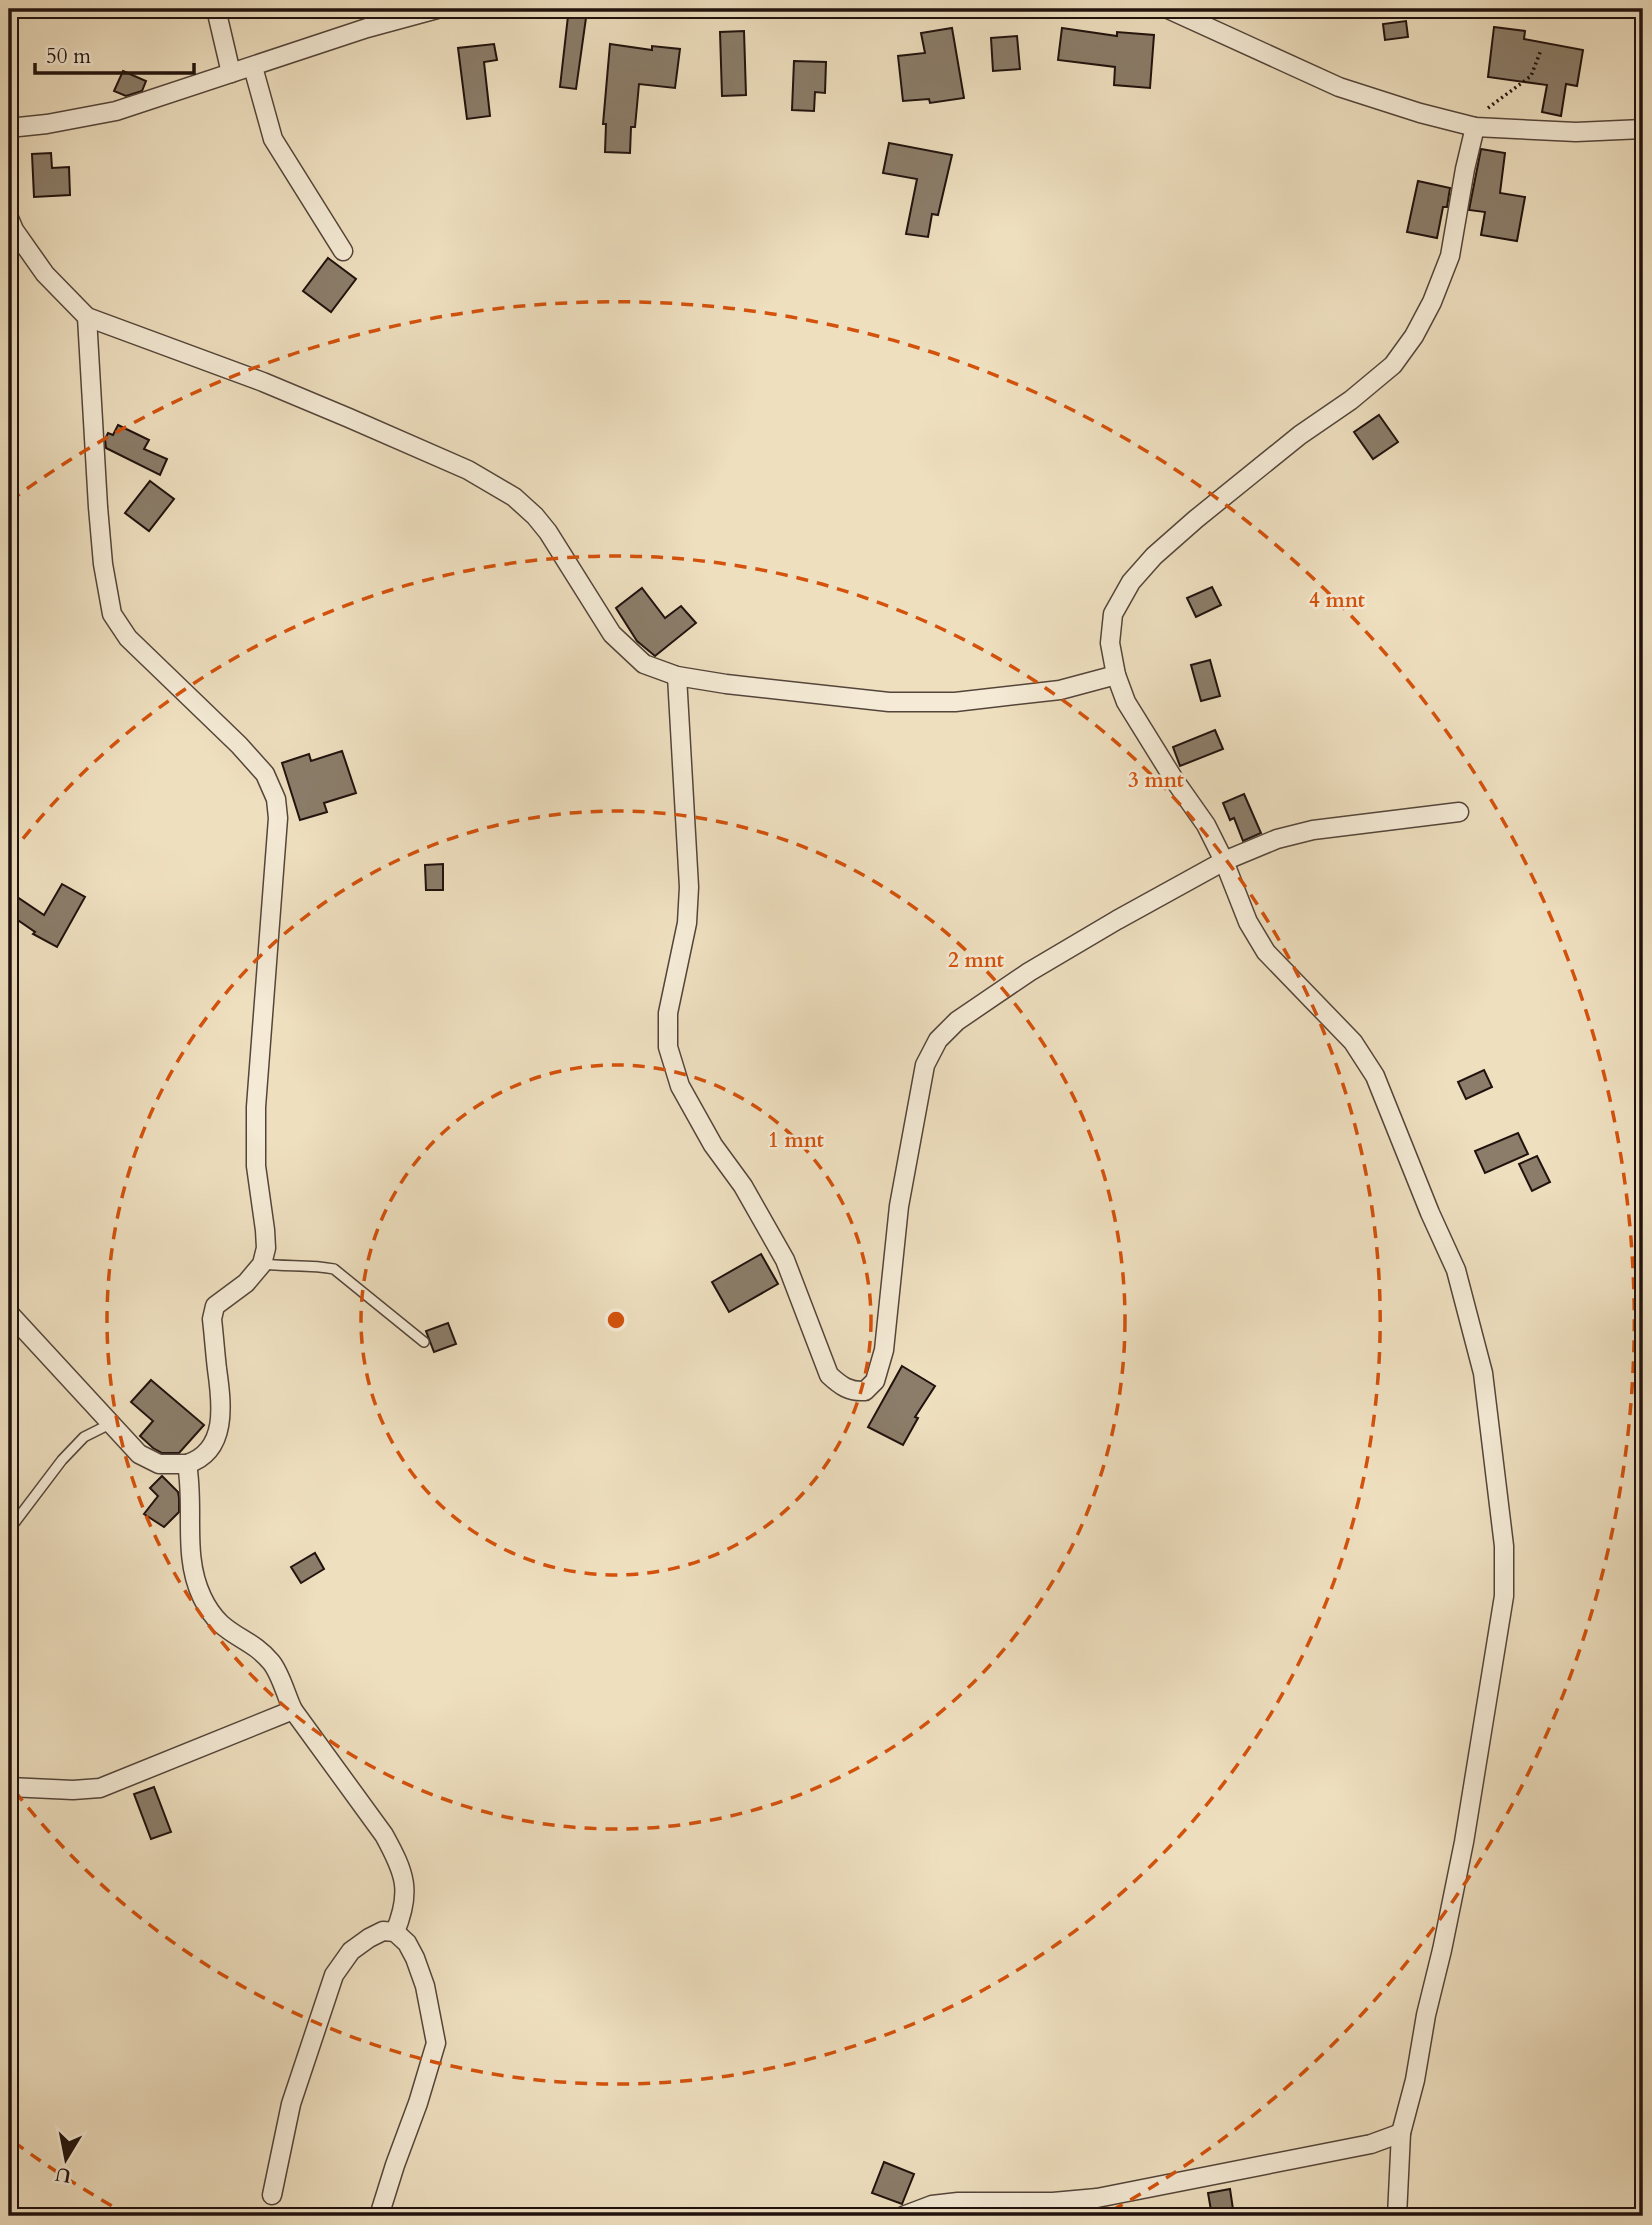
<svg xmlns="http://www.w3.org/2000/svg" width="1652" height="2225" viewBox="0 0 1652 2225" font-family="Cardo,serif">
	<style>
		.building { fill: #8b7d6a; stroke: #20120e; stroke-width: 2 }
		.lines { fill: none; stroke-linecap: round; stroke-linejoin: round }
		.service-casing { stroke: #54453a; stroke-width: 12 }
		.minor-casing { stroke: #54453a; stroke-width: 21 }
		.path { stroke: #20120e; stroke-width: 3.5; stroke-dasharray: 2 3.5; stroke-linecap: butt }
		.service { stroke: #f4ead5; stroke-width: 9 }
		.minor { stroke: #f4ead5; stroke-width: 18 }
		.ring { fill: none; stroke: #d4520c; stroke-width: 3.5; stroke-dasharray: 12 9 }
		.centre { fill: #d4520c; stroke: #f4ead5; stroke-width: 3.5 }
		.ring-label { font-size: 21px; text-anchor: middle; font-weight: bold; fill: #d4520c; stroke: #f4ead5; stroke-width: 5; stroke-linejoin: round; paint-order: stroke }
	</style>
	<rect width="100%" height="100%" fill="#eedfbf"/>
	<filter id="stains"><feTurbulence type="fractalNoise" baseFrequency=".00286" numOctaves="4"/><feColorMatrix values="0 0 0 0 .2 0 0 0 0 .09 0 0 0 0 .02 0 0 0 .5 -.17"/></filter>
	<radialGradient id="worn" r=".72"><stop offset=".6" stop-color="#630" stop-opacity="0"/><stop offset="1" stop-color="#630" stop-opacity=".3"/></radialGradient>
	<g class="building">
		<path d="M568,16L586,18L576,89L560,87Z"/>
		<path d="M1406,21L1408,37L1385,40L1383,24Z"/>
		<path d="M1494,27L1525,31L1524,39L1583,50L1577,86L1566,84L1561,116L1542,112L1547,85L1488,77Z"/>
		<path d="M952,28L964,98L930,103L929,99L903,101L898,56L925,53L921,33Z"/>
		<path d="M1062,28L1117,36V32L1154,35L1150,88L1114,85L1115,67L1058,60Z"/>
		<path d="M744,31L746,95L722,96L720,32Z"/>
		<path d="M1017,36L1020,69L993,71L991,38Z"/>
		<path d="M494,44L497,60L484,62L490,116L467,119L458,48Z"/>
		<path d="M610,44L652,50V46L680,49L675,88L639,84L635,127H631L630,153L605,152L606,124H603Z"/>
		<path d="M794,61L826,62L825,93L815,92L814,111L792,110Z"/>
		<path d="M123,71L146,81L142,91L126,96L114,91Z"/>
		<path d="M889,143L952,155L938,215L932,214L928,237L906,234L917,179L883,173Z"/>
		<path d="M1481,149L1505,153L1500,193L1525,197L1517,241L1481,235L1485,212L1469,210Z"/>
		<path d="M51,153L52,168L69,167L70,195L34,197L32,154Z"/>
		<path d="M1418,181L1450,188L1447,207H1443L1437,238L1407,232Z"/>
		<path d="M328,258L356,279L331,312L303,291Z"/>
		<path d="M1379,415L1398,442L1373,459L1354,432Z"/>
		<path d="M118,425L149,440L144,449L167,459L160,475L106,448L105,439L108,433L113,435Z"/>
		<path d="M150,481L174,499L149,531L125,513Z"/>
		<path d="M1212,587L1221,605L1196,617L1187,598Z"/>
		<path d="M642,588L665,618L681,606L696,623L655,656L637,641L616,608Z"/>
		<path d="M1210,660L1220,696L1201,701L1191,665Z"/>
		<path d="M1215,730L1223,749L1180,766L1173,747Z"/>
		<path d="M342,751L356,793L324,803L327,812L300,820L282,763L309,754L311,761Z"/>
		<path d="M1244,794L1261,833L1243,841L1234,818L1230,820L1223,803Z"/>
		<path d="M443,864V890H426L425,865Z"/>
		<path d="M62,884L85,897L57,947L33,934L35,932L9,914V909L17,897L44,915Z"/>
		<path d="M1484,1070L1492,1087L1466,1099L1458,1082Z"/>
		<path d="M1518,1133L1528,1154L1485,1173L1475,1151Z"/>
		<path d="M1537,1156L1550,1182L1532,1191L1519,1164Z"/>
		<path d="M761,1254L778,1284L729,1312L712,1282Z"/>
		<path d="M448,1323L456,1344L434,1352L426,1331Z"/>
		<path d="M902,1366L935,1386L915,1417L918,1418L903,1445L868,1427Z"/>
		<path d="M151,1380L204,1425L179,1453H162L153,1448L140,1436L153,1421L131,1402Z"/>
		<path d="M162,1476L178,1492L179,1498V1512L164,1527L144,1514L158,1496L150,1488Z"/>
		<path d="M315,1553L324,1569L301,1583L291,1567Z"/>
		<path d="M154,1787L171,1832L151,1839L134,1794Z"/>
		<path d="M884,2162L914,2174L902,2204L872,2193Z"/>
		<path d="M1230,2189L1234,2216H1212L1208,2193Z"/>
	</g>
	<g class="lines">
		<defs>
			<g id="service">
				<path d="M262,1264C287,1267 311,1264 334,1269L424,1342"/>
				<path d="M9,1530L62,1460L84,1437L110,1424"/>
			</g>
			<g id="minor">
				<path d="M216,9L231,73"/>
				<path d="M1168,9L1339,87L1420,113L1475,127L1576,132L1643,129"/>
				<path d="M253,67L273,139L343,251"/>
				<path d="M9,128L47,124L116,111L367,28L437,9"/>
				<path d="M9,218L14,230L45,274L87,317L263,382L349,418L468,470L514,497L535,516L548,532L612,634L644,664L677,676L726,684L889,702H955L1060,690L1116,675"/>
				<path d="M677,676L689,887L687,923L668,1013V1047L680,1086L713,1145L743,1186L785,1260L829,1375C841,1386 849,1392 865,1391L875,1381L884,1350L899,1206L925,1065L938,1040L957,1021L1029,972L1117,920L1224,861L1277,839L1313,830L1459,812"/>
				<path d="M9,1313L139,1454L159,1464H187"/>
				<path d="M293,1710L384,1835C405,1873 412,1891 395,1932"/>
				<path d="M9,1787L73,1790L100,1788L293,1710C286,1696 281,1674 271,1662C248,1634 221,1638 202,1597C182,1555 195,1509 187,1464C228,1451 222,1404 217,1369C215,1352 214,1336 212,1319L215,1306L246,1283L262,1264L266,1248L265,1230L256,1166V1107L278,818L276,799L265,774L239,745L128,638L112,614L103,564L98,507L87,317"/>
				<path d="M272,2195L291,2104L334,1975L351,1951L369,1938L383,1931L395,1932L407,1943L415,1958L425,1986L436,2043L418,2103L395,2165L379,2216"/>
				<path d="M903,2216L932,2205L958,2202H1053L1097,2198L1371,2144L1401,2133"/>
				<path d="M1397,2216L1401,2133L1415,2080L1426,2015L1442,1950L1464,1842L1504,1596V1546L1483,1373L1456,1270L1430,1213L1375,1076L1353,1042L1266,952L1248,922L1224,861L1206,825L1175,781L1126,702L1116,675L1110,643L1113,614L1131,582L1154,556L1196,519L1300,435L1351,400L1393,365L1414,336L1432,302L1450,256L1465,169L1475,127"/>
			</g>
		</defs>
		<use href="#service" class="service-casing"/>
		<use href="#minor" class="minor-casing"/>
		<path class="path" d="M1488,108L1531,76L1541,50"/>
		<use href="#service" class="service"/>
		<use href="#minor" class="minor"/>
	</g>
	<g class="ring">
		<circle cx="616" cy="1320" r="255"/>
		<circle cx="616" cy="1320" r="509"/>
		<path d="M10 855A764 764 0 1 1 10 1785"/>
		<path d="M130 2216A1019 1019 0 0 1 10 2139M10 501A1019 1019 0 1 1 1102 2216"/>
	</g>
	<circle cx="616" cy="1320" r="10" class="centre"/>
	<g class="ring-label">
		<text x="1337" y="607">4 mnt</text>
		<text x="1156" y="787">3 mnt</text>
		<text x="976" y="967">2 mnt</text>
		<text x="796" y="1147">1 mnt</text>
	</g>
	<rect width="1652" height="2225" fill="none" stroke="#eedfbf" stroke-width="35"/>
	<rect x="10" y="10" width="1631" height="2204" fill="none" stroke="#20120e" stroke-width="3.5"/>
	<rect x="18" y="18" width="1617" height="2190" fill="none" stroke="#20120e" stroke-width="2"/>
	<g transform="translate(66 2159) rotate(190)" stroke="#f4ead5" stroke-width="5" paint-order="stroke">
	<path d="M0-5L12 26L0 18L-12 26Z" fill="#20120e"/>
	<text y="-10" font-size="19" font-weight="bold" text-anchor="middle" fill="#20120e">U</text>
	</g>
	<path d="M35 63v10h159v-10" fill="none" stroke="#20120e" stroke-width="3.5"/>
	<text x="46" y="63" font-size="21" fill="#20120e" stroke="#f4ead5" stroke-width="5" paint-order="stroke">50 m</text>
	<rect width="100%" height="100%" filter="url(#stains)"/>
	<rect width="100%" height="100%" fill="url(#worn)"/>
</svg>
